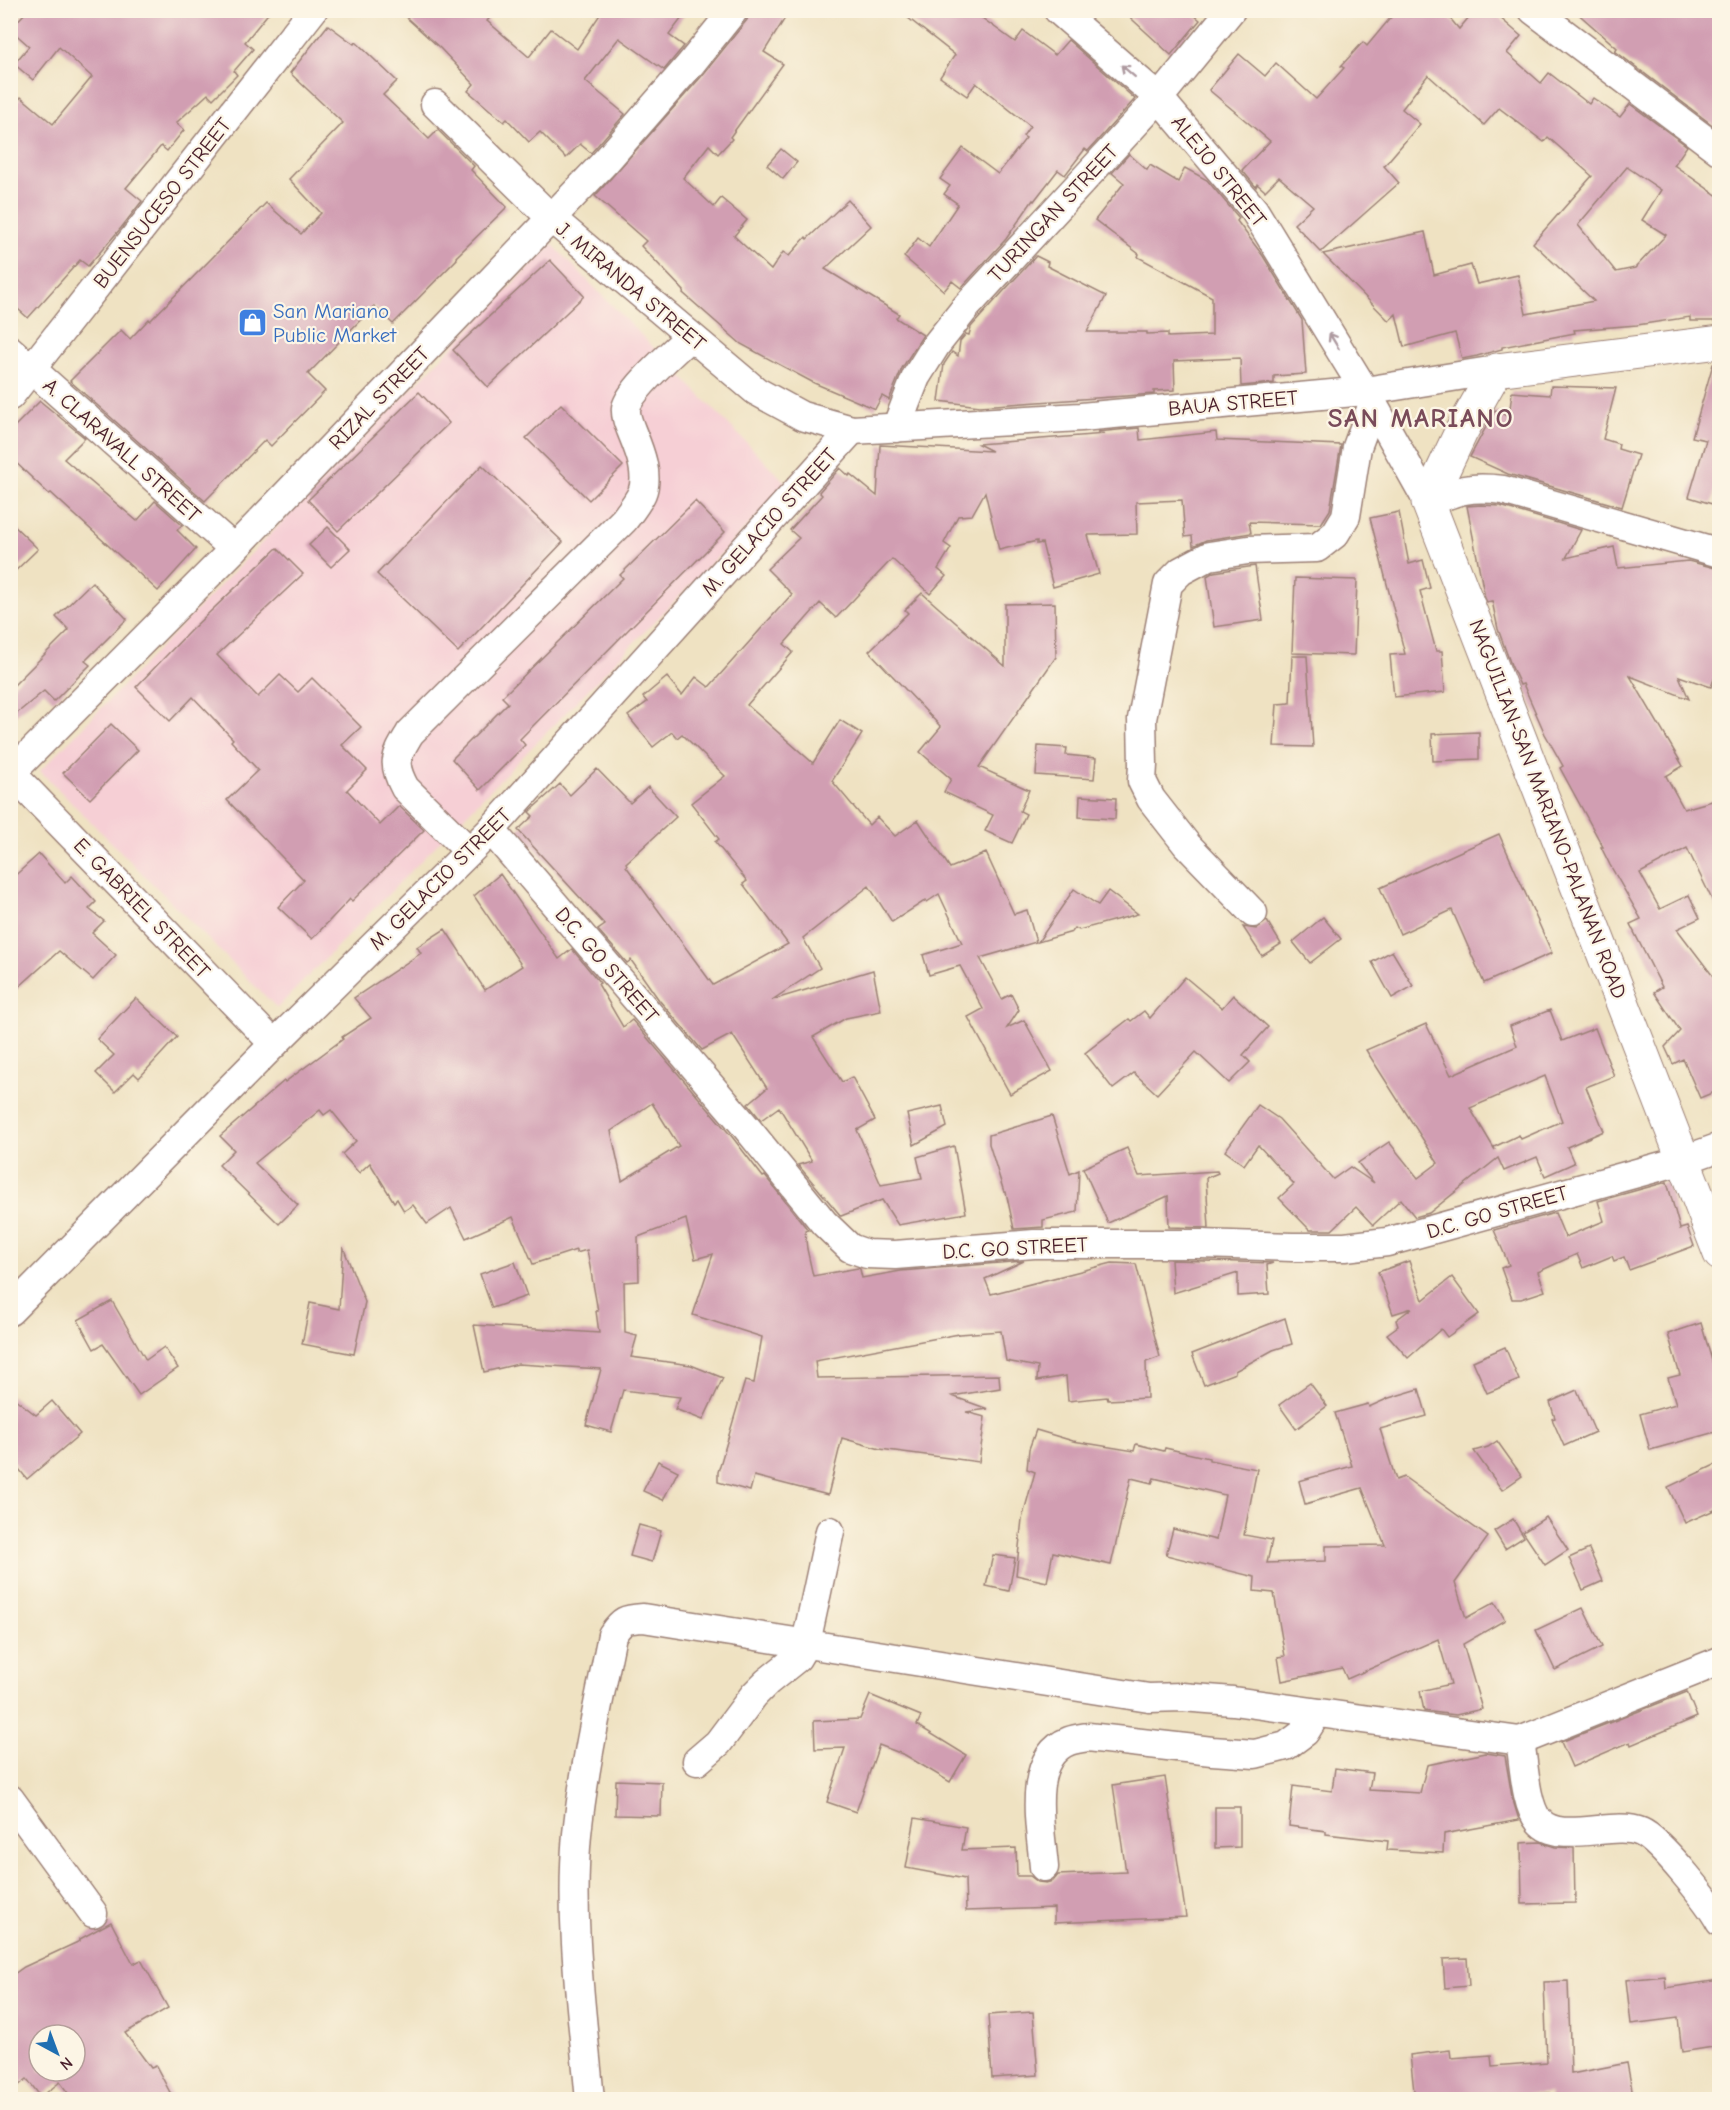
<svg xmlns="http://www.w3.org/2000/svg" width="1730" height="2110" viewBox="0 0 1730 2110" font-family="'Comic Neue',sans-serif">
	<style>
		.built { fill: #f6cfd5 }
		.building { fill: #d19eb2; fill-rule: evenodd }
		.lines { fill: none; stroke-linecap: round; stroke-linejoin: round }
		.minor-casing { stroke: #9c8076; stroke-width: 31 }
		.major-casing { stroke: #9c8076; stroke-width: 35 }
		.minor { stroke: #fff; stroke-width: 28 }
		.major { stroke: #fff; stroke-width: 33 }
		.oneway { stroke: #ae9aa0 }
		.labels { text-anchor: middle; stroke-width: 4.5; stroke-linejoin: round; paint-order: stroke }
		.street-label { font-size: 21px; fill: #4a1f2b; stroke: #fcf5e5 }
		.shop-label { font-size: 21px; fill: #366cbe; stroke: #fcf5e5; text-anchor: start }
		.district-label { font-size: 27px; font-weight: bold; letter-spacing: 1.5px; fill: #794b5a; stroke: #fcf5e5 }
	</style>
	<rect width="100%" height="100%" fill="#fcf5e5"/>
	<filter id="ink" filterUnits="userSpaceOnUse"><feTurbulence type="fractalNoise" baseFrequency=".0167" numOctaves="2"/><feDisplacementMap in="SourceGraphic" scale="12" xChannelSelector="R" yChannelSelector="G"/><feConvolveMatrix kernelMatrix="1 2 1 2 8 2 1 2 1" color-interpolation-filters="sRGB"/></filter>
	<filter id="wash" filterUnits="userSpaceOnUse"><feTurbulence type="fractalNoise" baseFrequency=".008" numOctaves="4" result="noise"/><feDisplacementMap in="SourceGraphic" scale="24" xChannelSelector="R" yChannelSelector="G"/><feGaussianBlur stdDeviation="1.35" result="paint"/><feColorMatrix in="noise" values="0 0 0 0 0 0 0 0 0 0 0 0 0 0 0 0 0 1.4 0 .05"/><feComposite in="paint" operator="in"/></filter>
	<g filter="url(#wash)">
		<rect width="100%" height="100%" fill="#efe2c2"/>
		<path class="built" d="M552,244L788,485L277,1008L40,771Z"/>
		<g id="blocks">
			<g class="building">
				<path d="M28,10H271L245,42L253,49L234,71L237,75L213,99L208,94L176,123L184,130L167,151L161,146L126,188L142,201L121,228L88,266L80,260L28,318L10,302V110L21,97L53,124L92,77L59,47L33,80L14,64L29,46L10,29Z"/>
				<path d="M398,10H497L487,21L529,57L551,29L577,49L603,10H688L669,35L684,46L664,70L619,38L585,81L625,114L591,153L580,144L566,158L540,132L529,142L507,119L504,122L468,91L474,84L440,48Z"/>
				<path d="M750,10H790L764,52L783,64L730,137L732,139L718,154L709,145L683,178L714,207L721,198L747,220L734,236L771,270L783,252L789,256L806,237L807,239L848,200L871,226L825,269L899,314L896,318L923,335L902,368L889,400L882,396L875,409L814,383L741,344L683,293L684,291L641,246L646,241L595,196L701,77L747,20Z"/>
				<path d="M898,10H971L1015,42L1023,31L1055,55L1068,40L1135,99L1088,151L1085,149L1065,175L1058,170L1034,201L1033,200L1006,239L961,288L952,281L944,291L904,257L918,238L929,247L958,204L944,194L950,186L940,179L963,148L998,174L1026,138L1023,136L1030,126L976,83L967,96L940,77L955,55Z"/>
				<path d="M1122,10H1188L1200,20L1171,55Z"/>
				<path d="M1397,10H1443L1459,29L1475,10H1491L1521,36L1507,53L1541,83L1549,73L1589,104L1593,98L1620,117L1630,104L1687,146L1674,165L1719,197V321H1690V317L1637,325L1574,330L1575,333L1502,347V349L1477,356L1462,359L1455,333L1404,347L1396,314L1389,321L1323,254L1425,232L1434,275L1471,265L1477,284L1518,275L1526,314L1594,301L1533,243L1592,176L1548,137L1544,142L1499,108L1484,125L1428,75L1402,109L1420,124L1384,166L1399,183L1321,252L1294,224L1313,206L1279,177L1265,191L1257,184L1256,187L1242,170L1270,141L1209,90L1239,54L1265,76L1276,63L1316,99L1344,68L1341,66L1363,42L1367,46ZM1627,167L1661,190L1642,220L1666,235L1635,268L1616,272L1578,225Z"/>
				<path d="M1574,10H1719V130L1615,51L1617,48Z"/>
				<path d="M328,25L354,44L356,42L397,81L383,95L429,139L438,130L474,166L471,170L507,207L456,257L457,259L393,324L374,306L308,374L325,391L271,446L265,440L205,501L70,381L121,330L130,339L149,319L150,321L266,203L301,234L321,213L289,179L343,123L290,73Z"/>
				<path d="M781,149L797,162L783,179L767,165Z"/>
				<path d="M1129,154L1147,170L1150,165L1178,182L1185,168L1207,180L1239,218L1237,221L1263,256L1302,320L1306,374L1274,376V383L1241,386L1240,358L1174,361L1175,390L1154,391V394L980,406L939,401L944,364L952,352L958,356L960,341L966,334L969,335L971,327L980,317L1036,256L1048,262L1047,266L1106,296L1087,332H1147V334L1168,333V337L1212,335V297L1138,257L1139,254L1095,220L1124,183L1112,173Z"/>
				<path d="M550,260L584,296L488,387L453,350Z"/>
				<path d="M1713,364L1719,365V472L1712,504L1689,497L1706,440L1692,437Z"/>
				<path d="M1551,386L1616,388L1603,439L1619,444L1618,449L1638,455L1622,507L1508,474L1470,457L1495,410L1509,417L1512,392L1550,395Z"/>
				<path d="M419,392L449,423L338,531L308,500Z"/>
				<path d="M40,401L85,438L64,459L137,521L155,501L182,525L177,530L196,549L158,591L51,493L49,494L10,457V431Z"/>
				<path d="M561,404L623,466L589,500L526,438Z"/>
				<path d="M1139,428L1140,440L1216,432L1217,440L1341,445L1330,510L1321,524L1249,522L1251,533L1206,540L1193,546L1192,536L1185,537L1182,500L1136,502L1137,534L1088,535L1099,574L1053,587L1042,543L1037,544V541L999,550L985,492L972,515L958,516L944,543L951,548L938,569L946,576L930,594L892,559L836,618L820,603L784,644L793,652L747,705L813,763L840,720L862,734L832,781L869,825L877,817L895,836L918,820L950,868L986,853L1014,914L1027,910L1036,942L980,958L1002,999L1011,994L1019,1010L1007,1028L1024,1020L1052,1071L1010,1094L968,1017L983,1009L960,966L929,975L923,955L962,943L939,894L927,902L926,900L892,922L869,886L803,938L820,968L772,1000L873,970L881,1011L846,1018L813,1037L842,1082L852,1077L875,1120L857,1130L881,1185L922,1178L917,1157L954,1146L966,1213L898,1225L882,1200L841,1216L798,1165L812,1161L779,1107L761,1120L748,1104L767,1088L732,1034L702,1050L659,1000L631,960L627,963L598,930L605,925L518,830L533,816L529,812L532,809L560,784L570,795L597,769L630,803L648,787L676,817L626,863L627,865L626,866L713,985L788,944L743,884L747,881L715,842L719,839L691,803L725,776L682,734L677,738L672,732L653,747L628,716L647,702L643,697L667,677L682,695L696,677L709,687L792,594L767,569L799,538L790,530L822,495L819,492L840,468L849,476L850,474L877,496L880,445L992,451L978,444L1105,434L1097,432Z"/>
				<path d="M482,465L563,542L458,652L377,574Z"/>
				<path d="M695,501L725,532L520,739L525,745L480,790L452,759L508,703L502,697L623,578L620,575Z"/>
				<path d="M1481,505L1500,506L1581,530L1566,558L1614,547L1618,568L1688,561L1719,569V681L1714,679L1711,687L1679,676L1689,699L1630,676L1683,766L1666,776L1684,809L1719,799V914L1687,848L1640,873L1660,909L1689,895L1700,918L1677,929L1719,984V1090L1700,1098L1683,1059L1673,1064L1665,1047L1680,1031L1654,992L1662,987L1630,924L1641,919L1610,865L1601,847H1603L1560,768L1563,766L1545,734L1523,684L1520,685L1511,665L1498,629L1492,601L1487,602L1485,598L1467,506Z"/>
				<path d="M1399,512L1409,564L1423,560L1430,588L1420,591L1436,651H1442L1445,692L1394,697L1390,655L1405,654L1370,518Z"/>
				<path d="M10,522L38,549L10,576Z"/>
				<path d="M328,527L350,549L331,567L309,545Z"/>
				<path d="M277,548L303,574L217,655L258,697L280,675L298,692L312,678L361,727L342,745L367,770L347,790L380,825L399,806L424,830L352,901L350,899L312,939L278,907L304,880L227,800L258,770L231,741L233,739L193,697L170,721L136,687L191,630Z"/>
				<path d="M1255,566L1263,620L1214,627L1207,576L1214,572Z"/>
				<path d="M1295,578L1357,580L1354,655L1292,653Z"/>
				<path d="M92,582L127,619L85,661L90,665L54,701L44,691L10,719V689L69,630L56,617Z"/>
				<path d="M922,593L1005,666V604L1055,603L1056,657L979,767L1029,790L1020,811L1026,814L1012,843L985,831L993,815L944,792L951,779L920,752L941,727L869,651L908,613L905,610Z"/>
				<path d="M1292,656H1307L1313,747L1274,746L1277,704L1290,703Z"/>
				<path d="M111,724L138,750L90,799L63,773Z"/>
				<path d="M1479,732V759L1433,761L1432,734Z"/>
				<path d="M1038,746L1067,748L1066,755L1096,758L1094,779L1036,775Z"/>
				<path d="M1080,796L1116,798L1115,819L1079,817Z"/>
				<path d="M1499,834L1552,953L1484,983L1452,910L1400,934L1380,888Z"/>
				<path d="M39,854L65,883L72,876L96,902L89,909L104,921L92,933L116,955L93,980L59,951L10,995V880Z"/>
				<path d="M500,874L559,959L572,949L600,983L598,984L623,1027L632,1020L733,1138L763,1177L765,1176L808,1230L805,1231L807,1249L813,1276L858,1268L860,1269L862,1278L901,1271L1024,1261L985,1279L991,1294L1112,1263L1136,1264L1160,1357L1146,1362L1147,1398L1108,1400L1107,1397L1068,1401L1066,1376L1037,1381L1038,1367L1006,1361L1001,1331L959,1334L815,1361L817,1378L999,1375L1000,1388L952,1396L988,1409L966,1412L985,1417L979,1462L880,1449L842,1438L828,1495L754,1476L750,1491L718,1482V1472L745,1381L754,1383L762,1337L693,1315L713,1254L695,1259L686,1219L638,1237L639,1281L624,1282L625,1333L637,1336L631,1357L691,1365L723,1378L703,1420L675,1409L680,1397L623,1390L611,1432L586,1425L601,1369L518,1364L484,1372L474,1325L599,1333L596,1311H598L587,1250L576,1253V1250L533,1264L513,1217L466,1238L451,1208L427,1224L413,1205L404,1211L397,1199L394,1202L370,1163L359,1173L342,1154L356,1141L331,1110L324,1115L320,1110L255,1163L298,1205L279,1224L219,1165L234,1150L220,1136L284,1081L285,1082L343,1039L342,1037L371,1018L354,998L421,953L417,947L445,929L485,990L522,966L474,896ZM652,1103L679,1146L622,1181L611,1131Z"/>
				<path d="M1074,889L1098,905L1108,891L1138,914L1079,930L1075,928L1072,932L1038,942Z"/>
				<path d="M1323,917L1341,939L1310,963L1293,942Z"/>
				<path d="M1267,921L1281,944L1262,956L1243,927L1256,929Z"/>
				<path d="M1392,951L1413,986L1392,998L1372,962Z"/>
				<path d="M1185,977L1222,1008L1233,995L1268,1027L1243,1055L1250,1062L1229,1083L1196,1052L1157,1094L1134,1073L1113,1089L1085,1053L1129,1019L1131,1021L1144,1011L1150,1018Z"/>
				<path d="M136,998L177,1037L139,1078L134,1073L115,1092L96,1073L114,1055L97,1039Z"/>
				<path d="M1550,1010L1562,1041L1595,1028L1614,1076L1586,1087L1604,1131L1567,1147L1574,1163L1545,1176L1537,1157L1504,1171L1498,1158L1429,1213L1415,1217L1401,1199L1373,1225L1356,1207L1332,1230H1310L1279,1198L1294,1184L1258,1145L1244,1165L1225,1151L1258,1105L1279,1119L1333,1179L1350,1167L1374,1183L1358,1163L1389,1142L1418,1178L1438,1163L1366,1050L1426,1024L1451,1075L1517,1046L1510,1026ZM1545,1076L1562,1121L1521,1139L1519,1135L1494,1147L1495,1150L1470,1108Z"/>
				<path d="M942,1106L947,1127L914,1145L907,1114Z"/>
				<path d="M1052,1116L1070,1174L1079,1170L1077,1212L1043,1220V1227L1014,1229L1006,1192H1004L989,1144V1135Z"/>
				<path d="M1127,1148L1139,1176L1217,1171L1218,1173L1206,1178L1209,1228L1169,1227L1168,1196L1108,1223L1083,1168Z"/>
				<path d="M1667,1182L1680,1229L1687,1227L1694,1246L1629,1270L1624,1257L1614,1261L1612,1256L1583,1268L1577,1254L1538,1272L1545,1291L1521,1299H1512L1501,1268L1509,1265L1494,1230L1555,1213L1565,1237L1604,1221L1598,1201Z"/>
				<path d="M343,1247L365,1302L354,1354L302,1344L310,1303L339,1309Z"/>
				<path d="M1171,1260L1273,1263L1267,1265L1269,1294L1238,1296V1273L1173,1293Z"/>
				<path d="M1409,1261L1423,1300L1452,1277L1479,1314L1447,1337L1441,1329L1408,1358L1387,1334L1398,1326L1396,1320L1412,1308L1393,1314L1378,1272Z"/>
				<path d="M515,1262L527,1296L492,1308L480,1274Z"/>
				<path d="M112,1301L146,1360L164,1347L178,1368L139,1395L103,1344L94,1349L78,1320Z"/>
				<path d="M1285,1318L1292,1344L1273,1350L1235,1371V1373L1204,1385L1192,1354Z"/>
				<path d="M1701,1323L1713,1364L1719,1362V1431L1650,1450L1640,1414L1676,1404L1668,1378L1680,1375L1668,1334Z"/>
				<path d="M1505,1347L1519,1380L1487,1393L1473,1361Z"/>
				<path d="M1310,1383L1327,1406L1296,1429L1279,1405Z"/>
				<path d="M1419,1389L1427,1416L1380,1429L1396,1480L1404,1477L1488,1537L1455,1583L1466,1618L1495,1602L1505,1620L1463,1644L1482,1709L1456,1715L1424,1711L1420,1691L1451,1684L1438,1639L1347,1679L1342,1668L1282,1681L1278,1657L1285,1656L1274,1593L1254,1591L1255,1577L1166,1555L1173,1529L1216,1540L1225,1495L1154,1478L1152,1483L1131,1478L1111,1565L1053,1552L1047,1582L1016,1575L1022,1519L1035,1472L1027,1469L1029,1449L1036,1430L1073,1441L1134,1451L1136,1444L1164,1451L1165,1448L1209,1458V1460L1257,1469L1244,1535L1272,1540L1267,1563L1326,1561V1546L1385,1545L1362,1488L1305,1504L1299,1481L1352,1466L1335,1413L1368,1404L1369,1407L1389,1398Z"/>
				<path d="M1577,1390L1595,1432L1564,1446L1552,1419L1555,1418L1550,1402Z"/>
				<path d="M10,1395L36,1415L52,1401L80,1434L27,1479L10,1458Z"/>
				<path d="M1497,1441L1522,1476L1502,1490L1474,1451L1488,1447Z"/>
				<path d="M658,1461L678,1471L663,1500L643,1491Z"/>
				<path d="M1719,1463V1508L1685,1523L1668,1487Z"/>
				<path d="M1546,1517L1568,1550L1545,1565L1523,1532Z"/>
				<path d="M1513,1519L1524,1537L1505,1549L1494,1531Z"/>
				<path d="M639,1525L661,1531L652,1562L630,1556Z"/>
				<path d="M1589,1549L1603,1581L1583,1590L1569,1558Z"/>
				<path d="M993,1555L1015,1558L1009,1591L986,1586Z"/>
				<path d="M1583,1608L1602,1647L1555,1670L1536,1630Z"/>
				<path d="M1687,1692L1697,1717L1631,1745L1630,1742L1572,1767L1561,1742Z"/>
				<path d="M870,1695L921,1716L917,1725L966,1755L950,1782L905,1755L879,1745L856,1812L827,1802L845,1748L815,1749L814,1721L860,1719Z"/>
				<path d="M1486,1753L1505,1756L1512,1797L1519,1820L1444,1834L1443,1853L1387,1850L1388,1841L1326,1834V1831L1289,1826L1293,1786L1332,1791L1335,1768L1372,1773L1369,1790L1420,1793L1427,1765Z"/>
				<path d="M1165,1777L1186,1917L1054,1923V1908L966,1911L965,1879L906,1868L915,1818L966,1827L962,1850L1016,1848L1017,1876H1030L1038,1882L1046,1883L1053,1881L1058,1875L1126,1872L1113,1785Z"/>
				<path d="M616,1780L662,1782L661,1816L615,1815Z"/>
				<path d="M1215,1807H1240V1847L1215,1848Z"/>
				<path d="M1540,1842L1555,1847L1574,1848L1575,1903L1522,1904L1521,1843Z"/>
				<path d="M111,1922L133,1964L141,1960L168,2008L125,2033L151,2068L156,2066L174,2100H73L60,2082L41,2097L27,2079L10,2092V1977L24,1967L80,1941V1939ZM39,2035H75V2071H39Z"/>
				<path d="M1467,1958L1469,1986L1445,1988L1443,1959Z"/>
				<path d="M1665,1976L1666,1988L1719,1980V2046L1682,2052L1678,2018L1631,2024L1626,1980Z"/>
				<path d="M1568,1981L1571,2074L1627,2063L1634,2100H1551L1550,2093L1494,2097V2100H1415L1410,2055L1450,2050L1451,2058L1491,2055L1492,2066L1547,2062L1544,1982Z"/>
				<path d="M1033,2012L1038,2075L992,2078L988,2015Z"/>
			</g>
		</g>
	</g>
	<g filter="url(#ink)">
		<use href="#blocks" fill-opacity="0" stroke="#9c8076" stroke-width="1.5"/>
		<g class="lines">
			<defs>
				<g id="minor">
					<path d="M1058,10L1159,98L1254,210L1373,404L1428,502C1459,490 1469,486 1503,490L1720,553"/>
					<path d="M1533,10L1720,151"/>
					<path d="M435,104L551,218L756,391L802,416L852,430L1081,417L1365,391L1496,370"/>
					<path d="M10,350L234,549"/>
					<path d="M10,396L313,10"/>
					<path d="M896,428L916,377L936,345L967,306L1159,98L1231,10"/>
					<path d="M10,772L274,1044"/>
					<path d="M10,774L234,549L606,161L689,66L734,10"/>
					<path d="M491,830L746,1127L824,1223L850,1248L867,1254L895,1255L1034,1244H1201L1292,1247H1345L1387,1242L1684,1160L1720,1147"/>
					<path d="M469,851L405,788C391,762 396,757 410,733L624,520C630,512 638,502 642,493C649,475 640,452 633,435C630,427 625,417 626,408C630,389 675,351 690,336"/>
					<path d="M1253,913L1187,845L1151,799L1142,781L1143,765L1142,719L1168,584L1181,571L1209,556L1248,550L1317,548L1335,534L1346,516L1357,447L1373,404"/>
					<path d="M10,1311L274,1044L491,830L852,430"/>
					<path d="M1520,1741L1720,1661"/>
					<path d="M697,1761L718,1743L754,1695L767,1682L797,1658L806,1643L830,1531"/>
					<path d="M10,1799L93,1913"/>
					<path d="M1044,1867C1041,1830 1025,1758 1069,1741C1075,1739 1082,1738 1088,1737L1212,1751L1255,1754L1286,1746L1305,1732L1317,1713"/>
					<path d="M590,2100C582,2012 569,1922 577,1834C584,1767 599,1701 612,1635C622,1620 625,1619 643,1618L1149,1698L1182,1697L1233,1701L1520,1741C1524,1762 1525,1805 1539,1821C1559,1845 1614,1820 1641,1832C1660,1840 1710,1903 1720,1922"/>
				</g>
				<path id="major" d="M1720,342L1496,370L1461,432L1428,502L1720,1254"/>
			</defs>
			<use href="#minor" class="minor-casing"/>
			<use href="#major" class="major-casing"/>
			<use href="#minor" class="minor"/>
			<use href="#major" class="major"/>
		</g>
		<defs><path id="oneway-shaft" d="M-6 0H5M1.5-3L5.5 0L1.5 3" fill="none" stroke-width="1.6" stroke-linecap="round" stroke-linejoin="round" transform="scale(1.5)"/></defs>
		<g class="oneway">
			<use href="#oneway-shaft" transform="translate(1128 71) rotate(-139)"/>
			<use href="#oneway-shaft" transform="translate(1334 341) rotate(-121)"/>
		</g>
	</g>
	<defs>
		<symbol id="shop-square" viewBox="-11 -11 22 22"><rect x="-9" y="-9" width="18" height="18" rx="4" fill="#3f7fe0" stroke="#fcf5e5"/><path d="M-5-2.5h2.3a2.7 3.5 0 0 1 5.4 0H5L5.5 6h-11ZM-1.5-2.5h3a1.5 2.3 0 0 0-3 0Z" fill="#fff"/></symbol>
	</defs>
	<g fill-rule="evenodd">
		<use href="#shop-square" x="236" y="306" width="33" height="33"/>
	</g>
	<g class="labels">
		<g class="street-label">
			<text transform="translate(1219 171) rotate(51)" y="7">ALEJO STREET</text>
			<text transform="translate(162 203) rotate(-52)" y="7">BUENSUCESO STREET</text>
			<text transform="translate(1053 213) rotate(-47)" y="7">TURINGAN STREET</text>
			<text transform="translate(631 286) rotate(40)" y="7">J. MIRANDA STREET</text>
			<text transform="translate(379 398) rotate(-46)" y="7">RIZAL STREET</text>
			<text transform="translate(1233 403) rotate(-5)" y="7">BAUA STREET</text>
			<text transform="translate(122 450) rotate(42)" y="7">A. CLARAVALL STREET</text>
			<text transform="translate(769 522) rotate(-48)" y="7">M. GELACIO STREET</text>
			<text transform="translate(1548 809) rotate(69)" y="7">NAGUILIAN-SAN MARIANO-PALANAN ROAD</text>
			<text transform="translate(440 879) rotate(-45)" y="7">M. GELACIO STREET</text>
			<text transform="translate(142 908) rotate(46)" y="7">E. GABRIEL STREET</text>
			<text transform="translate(607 965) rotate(49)" y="7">D.C. GO STREET</text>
			<text transform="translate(1497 1212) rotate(-16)" y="7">D.C. GO STREET</text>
			<text transform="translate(1015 1248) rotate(-3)" y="7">D.C. GO STREET</text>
		</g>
		<g class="shop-label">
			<text x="273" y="318">San Mariano<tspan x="273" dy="24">Public Market</tspan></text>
		</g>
		<g class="district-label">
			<text x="1421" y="427">SAN MARIANO</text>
		</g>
	</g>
	<rect width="1730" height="2110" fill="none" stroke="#fcf5e5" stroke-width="36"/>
	<g transform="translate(57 2053) rotate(139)"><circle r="28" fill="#fcf5e5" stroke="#b59f9b" stroke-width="1.5"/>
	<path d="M0-4.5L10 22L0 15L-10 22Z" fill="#1f6fb2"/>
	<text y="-9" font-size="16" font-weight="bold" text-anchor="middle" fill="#4a1f2b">N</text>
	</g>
</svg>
